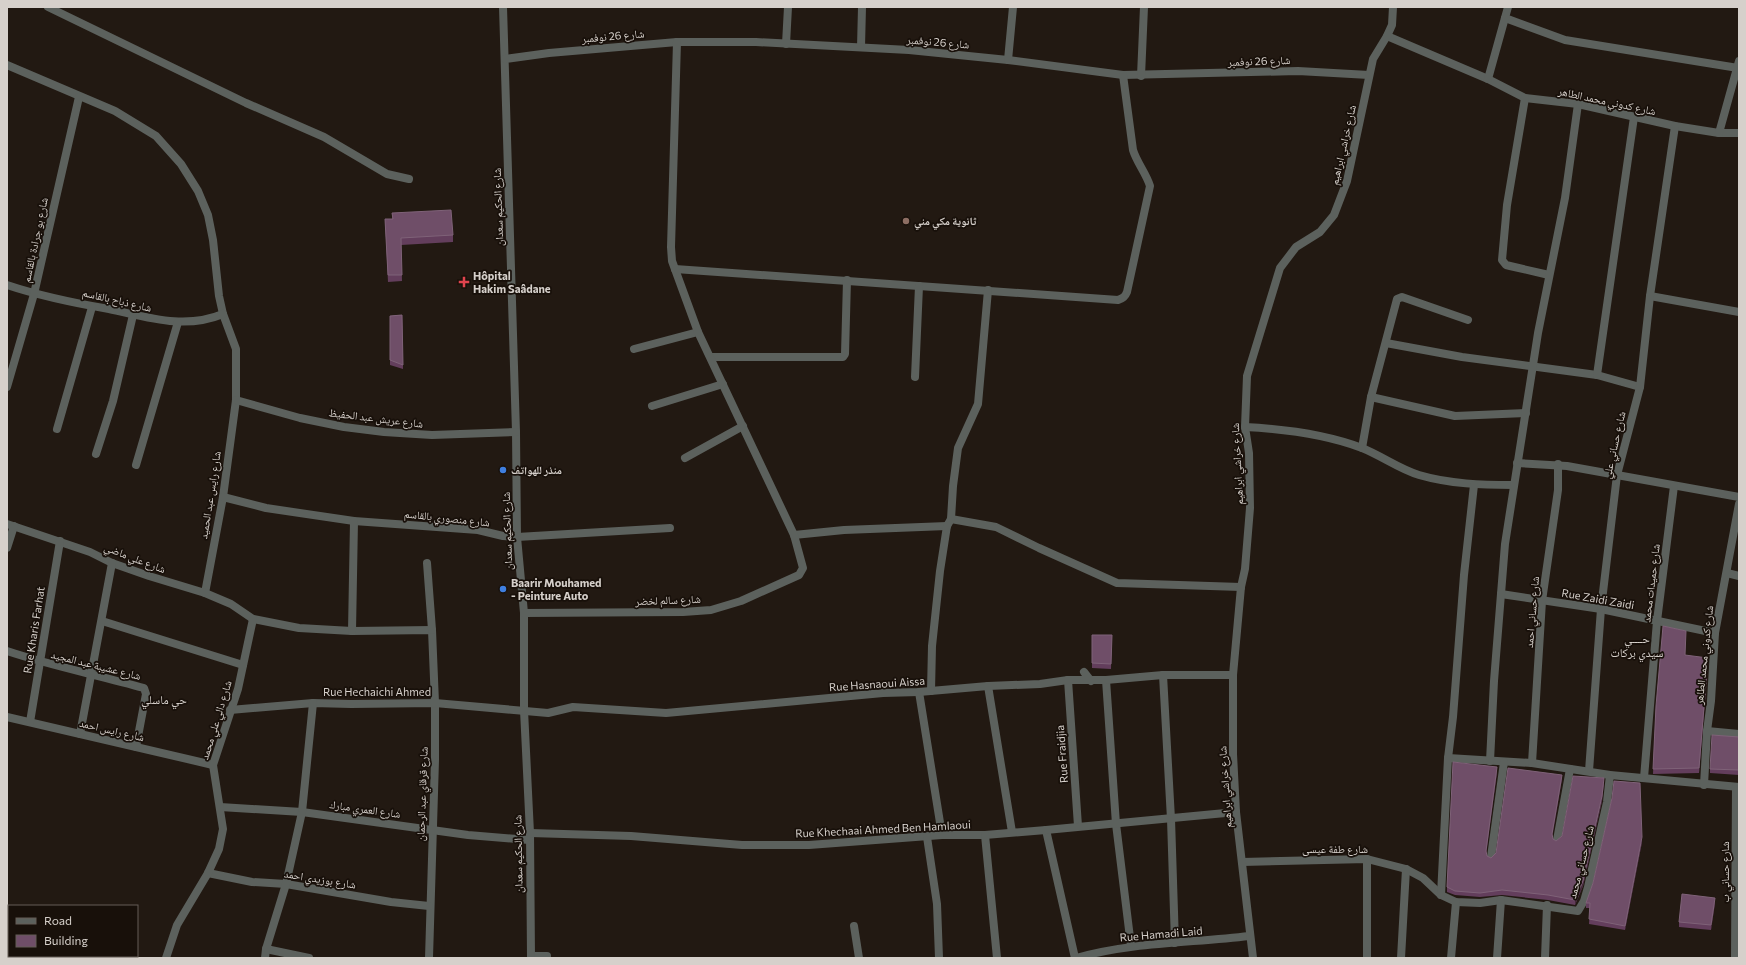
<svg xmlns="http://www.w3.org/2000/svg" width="1746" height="965" viewBox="0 0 1746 965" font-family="Commissioner,'Noto Naskh Arabic',sans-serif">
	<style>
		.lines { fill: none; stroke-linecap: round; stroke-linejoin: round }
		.service { stroke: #5c615d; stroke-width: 8 }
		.minor { stroke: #5c615d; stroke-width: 8 }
		.wall { fill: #633e5c }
		.shaded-wall { fill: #44293a }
		.building { fill: #6f4e68; stroke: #7f6278 }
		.education-dot { fill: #8d6e63; stroke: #18100a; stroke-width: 1.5 }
		.health-dot { fill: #e0444e; stroke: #18100a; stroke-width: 1.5 }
		.shop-dot { fill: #3f7fe0; stroke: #18100a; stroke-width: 1.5 }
		.labels { text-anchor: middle; stroke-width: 3.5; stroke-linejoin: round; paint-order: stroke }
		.street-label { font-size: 11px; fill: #d6d0cb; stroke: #18100a }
		.poi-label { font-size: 11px; font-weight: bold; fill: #d6d0cb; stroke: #18100a; text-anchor: start }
		.neighbourhood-label { font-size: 12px; fill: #d6d0cb; stroke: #18100a }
	</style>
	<rect width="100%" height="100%" fill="#221912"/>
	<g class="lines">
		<g class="service">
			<path d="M48,7L246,103L324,137L387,174L409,179"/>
			<path d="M1084,672L1091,681"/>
			<path d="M531,956H547"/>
		</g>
		<g class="minor">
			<path d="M503,7L516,432L517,537L524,613V710L530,833L531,958"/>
			<path d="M1505,18L1565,40L1738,68"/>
			<path d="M1387,36L1488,79L1525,98L1578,104L1675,126L1719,133H1739"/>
			<path d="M786,44L788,7"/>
			<path d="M861,47L862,7"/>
			<path d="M505,59L549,53L677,42H756L909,50L1008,60L1123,75L1298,71L1369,75"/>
			<path d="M1008,60L1013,7"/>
			<path d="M7,65L115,111L156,136L181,164L198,191L208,215L213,240L219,296L223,314L236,349V400L223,497L205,593"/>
			<path d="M1141,76L1144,7"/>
			<path d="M1488,79L1508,7"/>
			<path d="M1525,98L1507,205L1502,260L1506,265L1510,266L1549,275"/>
			<path d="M1719,133L1739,61"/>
			<path d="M675,269L1118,300C1123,298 1125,297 1127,292L1150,186C1146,173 1137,163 1133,150L1123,75"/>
			<path d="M7,285C40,296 74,303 109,309C147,317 184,330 223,314"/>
			<path d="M1650,296L1739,312"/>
			<path d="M1386,343L1462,357L1597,375L1640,387"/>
			<path d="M634,349L698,332"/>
			<path d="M711,357H843L845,354L847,280"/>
			<path d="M1597,375L1634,117"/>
			<path d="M915,377L919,286"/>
			<path d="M7,387L34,294L79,97"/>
			<path d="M1371,397L1455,416L1526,413"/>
			<path d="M236,400L300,418L344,427L384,432L432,435L516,432"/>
			<path d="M652,406L723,384"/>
			<path d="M1245,427C1284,429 1325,434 1362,448C1382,456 1399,469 1419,475C1450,484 1482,485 1513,485"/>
			<path d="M57,429L92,307"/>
			<path d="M1362,448L1371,397L1397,299L1402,297L1468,320"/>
			<path d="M96,454L113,401L133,315"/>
			<path d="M685,458L743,426"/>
			<path d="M1517,463L1567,466L1739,497"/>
			<path d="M136,465L178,322"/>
			<path d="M223,497L266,508L354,521L478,530L503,536L517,537L670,528"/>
			<path d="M951,519L996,527L1039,548L1117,583L1241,587"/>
			<path d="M7,524L90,552L112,563L149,576L205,593L231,604L253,619L299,628L352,631L432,630L435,703V760L429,958"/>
			<path d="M794,535L844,530L947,526"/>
			<path d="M7,548L14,526"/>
			<path d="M427,563L432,630"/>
			<path d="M1727,573L1739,576"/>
			<path d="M1501,594L1601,609L1715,633"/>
			<path d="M524,613L683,612L711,610L741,601L799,575L803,568L794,535L698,332L672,261L671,247L677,42"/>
			<path d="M102,621L243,665"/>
			<path d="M352,631L354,521"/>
			<path d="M7,651C52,666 98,675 144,688L146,694L136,747"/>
			<path d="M1163,675L1171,819L1175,943"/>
			<path d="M1068,680L1078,826"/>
			<path d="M1106,680L1116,824L1131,946"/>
			<path d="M988,686L1012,832"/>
			<path d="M931,691L932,646L940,571L947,526L951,519L953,486L958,448L978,404L988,290"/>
			<path d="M919,692L942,835"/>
			<path d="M230,710L313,703L351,704L435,703L548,713L573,707L666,713L883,693L919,692L988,686L1040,684L1068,680H1106L1163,675H1233"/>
			<path d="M7,717L213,765"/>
			<path d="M30,722L60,541"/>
			<path d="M1707,731L1739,734"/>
			<path d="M80,734L112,563"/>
			<path d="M1448,758L1532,763L1610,775L1739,787"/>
			<path d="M1490,761L1494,681L1505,544L1538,333L1565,198L1578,104"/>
			<path d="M1532,763L1542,601L1558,490V464"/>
			<path d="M1589,771L1601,609L1617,475L1640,387L1650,296L1675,126"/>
			<path d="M1644,778L1657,621L1674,486"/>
			<path d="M1704,785L1707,731L1711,701L1715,633L1739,504"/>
			<path d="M220,807L302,812L468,835L529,840"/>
			<path d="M1046,830L1075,958"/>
			<path d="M530,833L631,836L742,845H809L942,835H985L1046,830L1236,812"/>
			<path d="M985,835L997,958"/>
			<path d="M927,837L937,904L939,958"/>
			<path d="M1557,840L1570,769"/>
			<path d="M1491,857L1504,762"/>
			<path d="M1242,862L1367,859L1406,869L1423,878L1441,895L1456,902L1480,903L1501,900L1578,911L1584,901L1588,887L1607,802L1610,775"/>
			<path d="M208,873L252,882L286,884L391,902L429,906"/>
			<path d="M1441,895L1448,758L1453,717L1464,575L1474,485"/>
			<path d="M854,926L859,958"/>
			<path d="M266,949L309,958"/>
			<path d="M166,958L177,925L208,873L219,849L223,829L213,765L238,689L253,619"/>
			<path d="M265,958L266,949L286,884L302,812L313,703"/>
			<path d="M1076,958C1132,942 1192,943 1249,936"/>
			<path d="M1253,958L1236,812L1233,754V675L1241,587L1245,569L1250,508L1249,453L1245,427L1247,376L1280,268L1296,247L1320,232L1334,215L1347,181L1373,59L1387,36L1392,25L1393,7"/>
			<path d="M1367,958V859"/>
			<path d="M1401,958L1406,869"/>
			<path d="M1451,958L1456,902"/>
			<path d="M1497,958L1501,900"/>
			<path d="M1545,958L1547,905"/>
			<path d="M1735,958L1736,787"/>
		</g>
	</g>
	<g class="wall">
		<path d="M392,213L453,235V242L401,245L402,281L388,282L385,219H392Z"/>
		<path d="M402,315L403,369L390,365V316Z"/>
		<path d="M1112,635L1111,669L1092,668V663Z"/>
		<path d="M1685,655L1708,663L1699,773L1653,774L1656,706Z"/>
		<path d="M1739,737V775L1710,773V769Z"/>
		<path d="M1497,772L1486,853L1487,856L1491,858L1496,853L1562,779L1552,836L1553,839L1556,841L1562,836L1604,783L1602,801L1583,886L1575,905L1548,900L1502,895L1480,897L1455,895L1447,892V887Z"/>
		<path d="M1642,842L1625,930L1589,924L1590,908H1586V903Z"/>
		<path d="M1715,903L1711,930L1679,927V922Z"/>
	</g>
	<g class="shaded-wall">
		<path d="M1708,658V663L1699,773V768Z"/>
		<path d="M1497,767V772L1486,856V851Z"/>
		<path d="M1562,775V779L1552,839V834Z"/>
		<path d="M1604,778L1602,801L1583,886L1575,905V900Z"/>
		<path d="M1642,837V842L1625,930V926Z"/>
		<path d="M1715,898V903L1711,930V925Z"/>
	</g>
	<g class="building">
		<path d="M451,210L453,235L401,238L402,275H388L385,219H393L392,213Z"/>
		<path d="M402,315L403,365L390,360V316Z"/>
		<path d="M1663,626L1686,631L1685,655L1708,658L1699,768L1653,769L1656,706Z"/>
		<path d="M1092,635H1112L1111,664L1092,663Z"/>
		<path d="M1712,735L1739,737V770L1710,769Z"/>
		<path d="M1453,762L1497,767L1486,851L1487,856L1491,858L1496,853L1508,768L1562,775L1552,834L1553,839L1556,841L1562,836L1573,776L1604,778L1602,796L1583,881L1575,900L1548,895L1502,890L1480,893L1455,891L1447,887Z"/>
		<path d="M1614,781L1640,783L1642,837L1625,926L1589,919L1590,903H1586L1593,883L1612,798Z"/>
		<path d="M1682,894L1715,898L1711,925L1679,922Z"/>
	</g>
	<circle class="education-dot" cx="906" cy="221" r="4"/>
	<path class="health-dot" d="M462 276h4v4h4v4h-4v4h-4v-4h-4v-4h4z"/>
	<g class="shop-dot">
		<circle cx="503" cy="470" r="4"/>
		<circle cx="503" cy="589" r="4"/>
	</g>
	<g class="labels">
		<g class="street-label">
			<text transform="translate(613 36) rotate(-5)" y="4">شارع 26 نوفمبر</text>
			<text transform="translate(938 42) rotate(5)" y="4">شارع 26 نوفمبر</text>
			<text transform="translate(1259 61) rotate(-2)" y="4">شارع 26 نوفمبر</text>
			<text transform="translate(1607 101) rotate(12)" y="4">شارع كدوني محمد الطاهر</text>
			<text transform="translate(1343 145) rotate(-77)" y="4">شارع خراشي ابراهيم</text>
			<text transform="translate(498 207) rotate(-92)" y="4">شارع الحكيم سعدان</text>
			<text transform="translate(35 240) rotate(-78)" y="4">شارع بو جرادة بالقاسم</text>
			<text transform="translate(117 300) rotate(13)" y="4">شارع ذباح بالقاسم</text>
			<text transform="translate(376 418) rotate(7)" y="4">شارع عريش عبد الحفيظ</text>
			<text transform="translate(1614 445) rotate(-77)" y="4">شارع حساني علي</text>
			<text transform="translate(1237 464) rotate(-93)" y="4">شارع خراشي ابراهيم</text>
			<text transform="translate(210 495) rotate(-81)" y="4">شارع رايس عبد الحميد</text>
			<text transform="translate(447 518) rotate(6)" y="4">شارع منصوري بالقاسم</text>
			<text transform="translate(507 531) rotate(-92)" y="4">شارع الحكيم سعدان</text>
			<text transform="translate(135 558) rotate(21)" y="4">شارع علي ماضي</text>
			<text transform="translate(1651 583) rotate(-83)" y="4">شارع حميدات محمد</text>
			<text transform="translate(1598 599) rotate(10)" y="4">Rue Zaidi Zaidi</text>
			<text transform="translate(668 600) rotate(-2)" y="4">شارع سالم لخضر</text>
			<text transform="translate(1532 612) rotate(-85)" y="4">شارع حساني احمد</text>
			<text transform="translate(34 630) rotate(-81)" y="4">Rue Kharis Farhat</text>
			<text transform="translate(1704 655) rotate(-84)" y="4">شارع كدوني محمد الطاهر</text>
			<text transform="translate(96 665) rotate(14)" y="4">شارع عشيبة عبد المجيد</text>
			<text transform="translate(877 684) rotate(-4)" y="4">Rue Hasnaoui Aissa</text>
			<text x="377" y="696">Rue Hechaichi Ahmed</text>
			<text transform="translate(216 720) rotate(-73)" y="4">شارع دالي علي محمد</text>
			<text transform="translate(112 730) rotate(13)" y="4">شارع رايس احمد</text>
			<text transform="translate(1062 754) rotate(-94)" y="4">Rue Fraidjia</text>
			<text transform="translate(1225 787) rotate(-94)" y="4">شارع خراشي ابراهيم</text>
			<text transform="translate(422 794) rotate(-88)" y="4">شارع قرقاي عبد الرحمان</text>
			<text transform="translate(365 809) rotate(8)" y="4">شارع العمري مبارك</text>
			<text transform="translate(883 829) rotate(-3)" y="4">Rue Khechaai Ahmed Ben Hamlaoui</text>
			<text x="1335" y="853">شارع طفة عيسى</text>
			<text transform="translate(518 854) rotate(-91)" y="4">شارع الحكيم سعدان</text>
			<text transform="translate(1581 862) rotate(-76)" y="4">شارع حساني محمد</text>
			<text transform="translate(1725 872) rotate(-90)" y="4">شارع حساني ب</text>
			<text transform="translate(320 879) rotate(9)" y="4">شارع بوزيدي احمد</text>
			<text transform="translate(1161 934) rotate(-5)" y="4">Rue Hamadi Laid</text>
		</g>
		<g class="poi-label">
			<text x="914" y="225">ثانوية مكي مني</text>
			<text x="473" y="280">Hôpital<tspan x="473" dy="13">Hakim Saâdane</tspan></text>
			<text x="511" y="474">منذر للهواتف</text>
			<text x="511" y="587">Baarir Mouhamed<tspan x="511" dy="13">- Peinture Auto</tspan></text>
		</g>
		<g class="neighbourhood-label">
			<text x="1637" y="643">حــــي<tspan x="1637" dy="14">سيدي بركات</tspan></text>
			<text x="164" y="704">حي ماسلي</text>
		</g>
	</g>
	<rect width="1746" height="965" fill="none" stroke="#d6d0cb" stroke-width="16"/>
	<rect x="8" y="905" width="130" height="52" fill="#18100a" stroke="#645d57"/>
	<rect x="16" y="918" width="20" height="6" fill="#5c615d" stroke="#645d57"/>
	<text x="44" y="925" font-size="12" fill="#d6d0cb">Road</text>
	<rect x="16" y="935" width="20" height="12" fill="#6f4e68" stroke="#645d57"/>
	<text x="44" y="945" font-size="12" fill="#d6d0cb">Building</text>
</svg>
